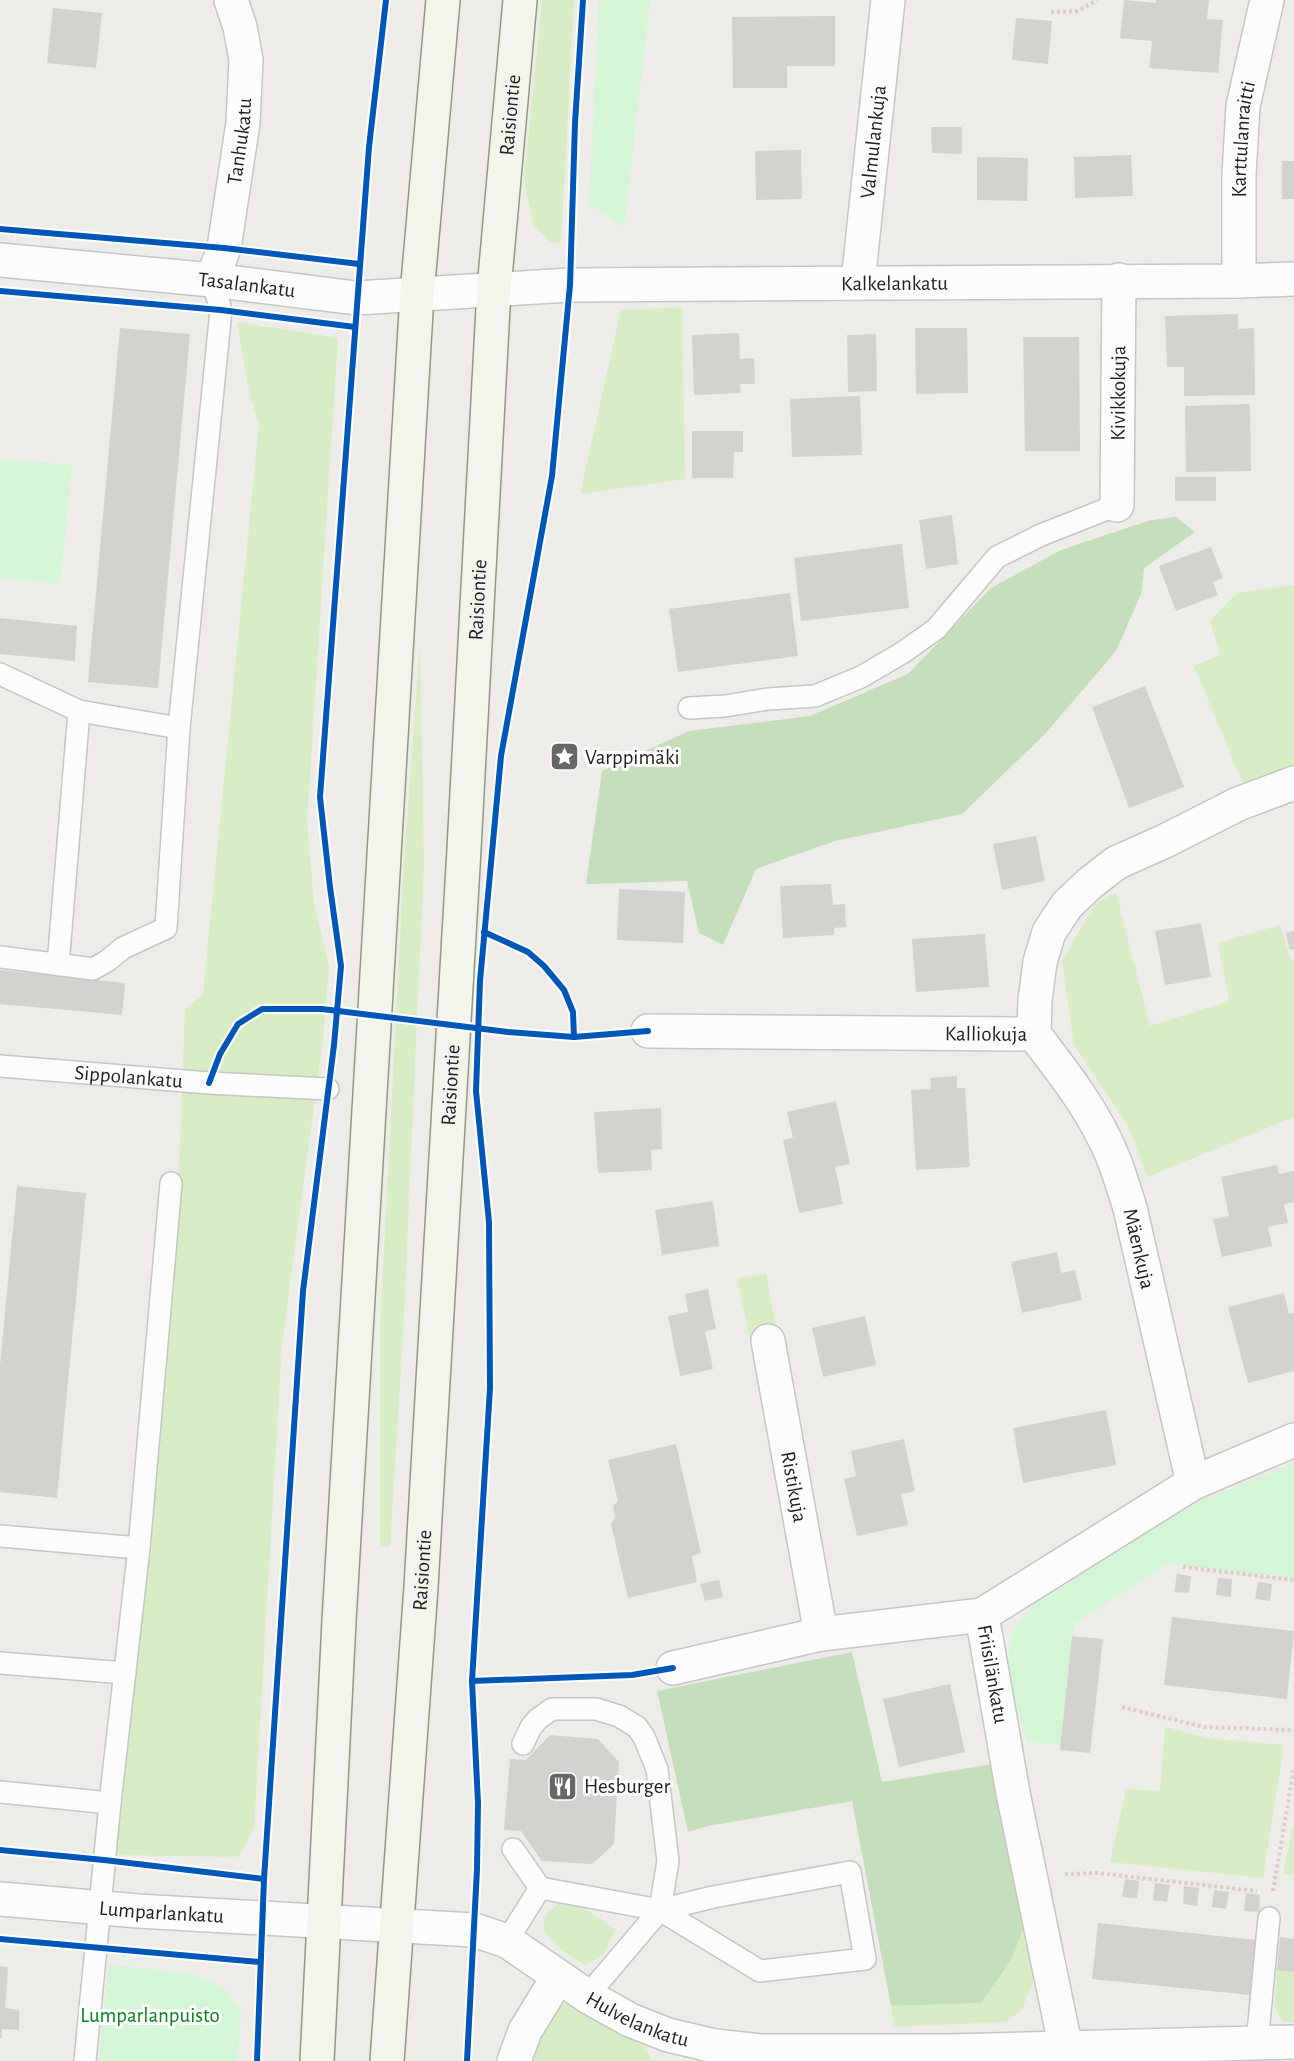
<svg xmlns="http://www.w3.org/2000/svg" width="1294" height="2061" viewBox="0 0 1294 2061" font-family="'Alegreya Sans',sans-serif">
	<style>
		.grass { fill: #d8edc5 }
		.forest { fill: #c5debb }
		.park { fill: #d4f5d6 }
		.building { fill: #d4d2cf }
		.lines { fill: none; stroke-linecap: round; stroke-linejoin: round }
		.service-casing { stroke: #c6c6c4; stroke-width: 24 }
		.minor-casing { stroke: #c6c6c4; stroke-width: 36 }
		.secondary-casing { stroke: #94987e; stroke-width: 36 }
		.path { stroke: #dbcdca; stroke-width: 4; stroke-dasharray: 3 3; stroke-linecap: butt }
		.service { stroke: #fcfcfc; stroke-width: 21 }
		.minor { stroke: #fcfcfc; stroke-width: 33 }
		.secondary { stroke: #f3f4eb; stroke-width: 33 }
		.cycleway-casing { stroke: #fff; stroke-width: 10 }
		.cycleway { stroke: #0057b8; stroke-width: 6 }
		.labels { text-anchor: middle; stroke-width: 6; stroke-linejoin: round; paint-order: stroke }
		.street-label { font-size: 21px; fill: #1f1f1f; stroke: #fff }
		.poi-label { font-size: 21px; fill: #1f1f1f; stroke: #fff; text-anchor: start }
		.park-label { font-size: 21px; fill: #068418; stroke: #fff }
	</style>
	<rect width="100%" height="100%" fill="#edece8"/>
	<g class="grass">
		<path d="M542,0H574L561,243L551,242L533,225L524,180Z"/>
		<path d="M682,307L685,479L580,494L621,310Z"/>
		<path d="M237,322L338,338L307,822L314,902L329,967L323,1040L282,1343L254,1828L238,1857L115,1855L179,1172L185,1009L203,994L259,424L250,396Z"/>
		<path d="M1294,585V765L1243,784L1194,666L1220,655L1210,621L1237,593Z"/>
		<path d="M420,644L424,864L403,1336L390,1547L380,1546V1329L404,861Z"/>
		<path d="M1116,893L1150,1026L1229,1001L1218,943L1280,925L1291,960H1294V1117L1147,1177L1128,1125L1074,1045L1062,961L1095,904Z"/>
		<path d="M766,1274L777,1333L750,1339L737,1278Z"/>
		<path d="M1165,1727L1206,1738L1284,1745L1263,1878L1110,1862L1126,1789L1160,1791Z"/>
		<path d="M1294,1827V1875L1283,1874L1292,1828Z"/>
		<path d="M561,1902L579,1905L616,1930L603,1955L585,1965L561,1950L543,1929L546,1914Z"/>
		<path d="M1026,1922L1036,1974L1022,2010L1005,2022L894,2027L891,2006L981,2003Z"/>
		<path d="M1277,1970L1294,1972V2022H1282L1275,2008Z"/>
		<path d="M566,2003L645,2047L653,2061H527L551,2007Z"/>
	</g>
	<g class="forest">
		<path d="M1176,517L1195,532L1144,568L1141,594L1116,651L1044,735L962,814L835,841L756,869L723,945L699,933L687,881L586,884L602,771L689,731L810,716L908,674L991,588L1061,550L1151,520Z"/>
		<path d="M852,1652L882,1782L993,1764L1026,1922L1011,1960L981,2003L891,2006L852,1801L708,1826L688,1832L657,1691Z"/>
	</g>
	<g class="park">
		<path d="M599,0H650L624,227L589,204Z"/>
		<path d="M0,459L72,465L60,584L0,578Z"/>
		<path d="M1294,1463V1578L1168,1564L1074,1624L1061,1745L1027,1742L1007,1671L1011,1635L1033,1604L1195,1503Z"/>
		<path d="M109,1965L189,1973L224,1988L241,2009L238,2061H99Z"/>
	</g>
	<g class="building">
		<path d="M1124,0L1156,3V0H1209L1207,19L1223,20L1218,73L1149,68L1152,41L1120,38Z"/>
		<path d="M53,8L102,13L96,68L47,63Z"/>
		<path d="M835,16V66H787V88H733L732,17Z"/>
		<path d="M1016,18L1052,21L1048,64L1012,60Z"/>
		<path d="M931,127H962V154L932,153Z"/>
		<path d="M801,150L802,199L756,200L755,151Z"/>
		<path d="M1131,155L1133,196L1075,198L1074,157Z"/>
		<path d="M977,157L1028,158L1027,201L977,200Z"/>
		<rect x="1282" y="161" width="12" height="38"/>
		<path d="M1238,314V329L1254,328L1255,395L1184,396V367H1167L1165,316Z"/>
		<path d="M120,328L190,334L158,688L88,682Z"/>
		<path d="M915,328H967L968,393L916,394Z"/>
		<path d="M739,333L740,359L754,358L755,384H740L741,393L694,395L692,335Z"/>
		<path d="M876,334L877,391L848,392L847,335Z"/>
		<path d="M1023,337H1079L1080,451H1025Z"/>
		<path d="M860,396L862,455L792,457L790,399Z"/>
		<path d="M1250,404L1251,471L1186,472L1185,406Z"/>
		<path d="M692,431H743V452H734L733,478H692Z"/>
		<rect x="1175" y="477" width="41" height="24"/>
		<path d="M952,515L958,564L926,569L919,520Z"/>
		<path d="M902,544L909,608L801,621L794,558Z"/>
		<path d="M1211,547L1223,578L1213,582L1218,595L1176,611L1159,566Z"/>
		<path d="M790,593L798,656L678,672L669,609Z"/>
		<path d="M0,618L77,626L75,661L0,654Z"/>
		<path d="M1145,686L1184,787L1129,808L1092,707Z"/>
		<path d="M1036,836L1045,881L1002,890L993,844Z"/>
		<path d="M831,884L833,905L845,904L846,927L834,928V935L783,938L780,886Z"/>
		<path d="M619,889L685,892L683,943L617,940Z"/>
		<path d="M1201,923L1211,977L1165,985L1155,931Z"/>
		<path d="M1294,931V949L1290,950L1286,933Z"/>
		<path d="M985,934L989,987L916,992L912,939Z"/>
		<path d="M0,970L125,983L122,1015L0,1004Z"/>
		<path d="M957,1076V1088H965L970,1167L916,1170L911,1090L931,1089L930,1078Z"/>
		<path d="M836,1101L850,1164L835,1167L843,1204L799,1213L783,1140L793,1138L787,1112Z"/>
		<path d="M661,1108L662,1149L651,1150L652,1170L598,1173L594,1112Z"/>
		<path d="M1277,1165L1279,1174L1294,1171V1202L1284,1204L1288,1223L1268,1227L1272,1246L1222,1257L1213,1219L1229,1216L1221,1177Z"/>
		<path d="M17,1186L86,1193L57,1498L0,1492V1366Z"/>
		<path d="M713,1201L719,1246L662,1255L655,1210Z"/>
		<path d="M1057,1252L1061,1273L1075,1270L1082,1300L1022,1313L1011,1262Z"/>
		<path d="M708,1289L716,1329L705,1331L713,1369L680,1376L668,1316L688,1312L685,1294Z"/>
		<path d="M1284,1293L1289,1314L1294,1313V1371L1248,1383L1228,1307Z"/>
		<path d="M865,1316L876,1365L823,1377L812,1328Z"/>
		<path d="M1106,1410L1116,1465L1023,1483L1013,1428Z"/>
		<path d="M904,1439L915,1491L901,1494L908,1525L857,1536L844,1479L856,1476L851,1451Z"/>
		<path d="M676,1444L701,1553L692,1556L697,1582L628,1598L611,1524L615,1517L613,1506L618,1501L608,1460Z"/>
		<path d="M1177,1574L1191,1576L1189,1593L1174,1592Z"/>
		<path d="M1218,1578L1232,1579L1231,1597L1216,1595Z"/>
		<path d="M719,1580L723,1597L705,1601L700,1584Z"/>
		<path d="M1258,1582L1272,1584L1270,1601L1255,1599Z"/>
		<path d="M1172,1617L1294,1631L1287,1699L1164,1685Z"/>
		<path d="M1072,1636L1103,1639L1090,1753L1060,1750Z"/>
		<path d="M950,1684L965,1752L899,1767L883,1699Z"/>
		<path d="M550,1735L598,1739L619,1762L614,1844L592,1864L542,1861L521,1831L504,1830L510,1759L526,1760Z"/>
		<path d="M1125,1879L1139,1881L1137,1898L1122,1897Z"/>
		<path d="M1155,1883L1170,1885L1167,1902L1153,1900Z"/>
		<path d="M1184,1886L1199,1888L1197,1906L1183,1904Z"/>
		<path d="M1214,1890L1229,1892L1226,1909L1212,1907Z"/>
		<path d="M1246,1893L1260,1895L1259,1912L1244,1911Z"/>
		<path d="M1098,1923L1256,1940L1250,1995L1092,1979Z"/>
		<path d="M1280,1937L1294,1939V1972L1277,1970Z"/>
		<path d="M0,1966L8,1967L5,2008L19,2010V2030L2,2029V2038H0Z"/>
	</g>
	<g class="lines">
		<defs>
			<g id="service">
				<path d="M0,674L79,711L179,728"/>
				<path d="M689,708L725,706L768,699L815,696L861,677L902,653L936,629L997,557L1041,535L1117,505"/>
				<path d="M0,957L93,969L107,961L123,948L166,928L179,728L221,310L212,280"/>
				<path d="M58,965L79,711"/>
				<path id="s1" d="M0,1066L209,1083L328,1089"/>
				<path d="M0,1536L139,1548"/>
				<path d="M0,1663L125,1673"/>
				<path d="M523,1744L531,1727L538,1719L552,1709H596L619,1716L637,1727L644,1737L657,1769L668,1861L660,1910"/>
				<path d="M0,1792L110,1803"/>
				<path d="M513,1849L540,1888"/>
				<path d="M507,1941L540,1888L660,1910L713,1897L850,1872L865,1959L760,1971L660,1910L587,1996"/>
				<path d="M1257,2043L1269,1918"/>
				<path d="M85,2061L110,1803L139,1548L171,1183"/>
			</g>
			<g id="minor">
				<path id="s2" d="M0,260L212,280L356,298L570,285L1239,281L1294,279"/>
				<path id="s3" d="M212,280L224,248L243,123L246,60L240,27L231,0"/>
				<path id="s4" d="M1239,281V174L1243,106L1267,0"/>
				<path id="s5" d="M858,282L888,0"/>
				<path id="s6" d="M1117,505L1119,280"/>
				<path id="s7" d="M648,1031L1034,1034L1035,1000L1040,962L1049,932L1067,905L1089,884L1116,863L1165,841L1238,804L1294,783"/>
				<path id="s8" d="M1034,1034C1058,1066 1084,1098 1102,1134C1115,1158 1122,1183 1130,1208L1193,1483"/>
				<path id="s9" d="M768,1341L821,1634"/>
				<path d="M673,1668L821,1634L982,1615"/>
				<path id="s10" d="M0,1899L138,1911L474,1930L507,1941L587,1996L630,2020L668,2035L715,2046L761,2051H949L1294,2042"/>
				<path d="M1066,2049L1013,1793L982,1615L1193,1483L1294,1440"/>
				<path d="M514,2061L525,2031L558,1977"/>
			</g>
			<g id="secondary">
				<path d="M317,2061L339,1621L417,294L443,0"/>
				<path id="s11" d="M387,2061L421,1587L464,849L494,289L520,0"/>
			</g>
		</defs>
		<use href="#service" class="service-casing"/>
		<use href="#minor" class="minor-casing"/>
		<use href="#secondary" class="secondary-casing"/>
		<g class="path">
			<path d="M1051,12L1078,11L1097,0"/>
			<path d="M1183,1567L1294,1580"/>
			<path d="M1122,1707L1204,1727L1294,1730"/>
			<path d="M1065,1874L1097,1873L1257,1891"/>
			<path d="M1273,1891L1294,1768"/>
		</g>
		<use href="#service" class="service"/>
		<use href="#minor" class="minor"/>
		<use href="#secondary" class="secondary"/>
		<defs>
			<g id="cycleway">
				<path d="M0,229L224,248L359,264"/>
				<path d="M0,291L221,310L355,327"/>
				<path d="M484,932L528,952L544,966L564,990L573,1012L574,1037"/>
				<path d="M209,1083L220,1054L238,1024L262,1009H322L508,1032L574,1037L648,1031"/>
				<path d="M472,1681L632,1675L673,1668"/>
				<path d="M0,1850L104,1860L264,1879"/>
				<path d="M0,1939L260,1962"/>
				<path d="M257,2061L264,1879L303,1291L334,1045L341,966L330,887L320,797L369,147L386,0"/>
				<path d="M467,2061L477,1869L478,1803L472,1681L490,1388L489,1222L476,1091L480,981L501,756L552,476L570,285L575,123L583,0"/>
			</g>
		</defs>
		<use href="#cycleway" class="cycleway-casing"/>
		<use href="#cycleway" class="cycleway"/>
	</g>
	<defs>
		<symbol id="sight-square" viewBox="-11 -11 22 22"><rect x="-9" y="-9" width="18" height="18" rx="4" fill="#676765" stroke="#fff"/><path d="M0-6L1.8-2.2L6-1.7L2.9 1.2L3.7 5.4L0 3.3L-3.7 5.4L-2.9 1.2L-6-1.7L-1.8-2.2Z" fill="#fff"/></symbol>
		<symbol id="restaurant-square" viewBox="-11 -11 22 22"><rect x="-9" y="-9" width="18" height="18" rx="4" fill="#676765" stroke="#fff"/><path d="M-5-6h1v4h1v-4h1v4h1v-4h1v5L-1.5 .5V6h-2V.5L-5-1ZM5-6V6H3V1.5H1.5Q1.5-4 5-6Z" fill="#fff"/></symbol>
	</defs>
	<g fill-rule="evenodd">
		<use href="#sight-square" x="548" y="740" width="33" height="33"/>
		<use href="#restaurant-square" x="546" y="1770" width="33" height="33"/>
	</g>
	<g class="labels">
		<g class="street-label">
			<text dy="7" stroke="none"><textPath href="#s11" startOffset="1950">Raisiontie</textPath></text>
			<text dy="7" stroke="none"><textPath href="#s4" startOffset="142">Karttulanraitti</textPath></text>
			<text dy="7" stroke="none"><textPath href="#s3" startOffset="142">Tanhukatu</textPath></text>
			<text dy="7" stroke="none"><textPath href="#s5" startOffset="141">Valmulankuja</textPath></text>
			<text dy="7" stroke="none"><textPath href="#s2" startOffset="897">Kalkelankatu</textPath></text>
			<text dy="7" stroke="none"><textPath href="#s2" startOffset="248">Tasalankatu</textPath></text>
			<text dy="7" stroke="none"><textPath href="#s6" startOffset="112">Kivikkokuja</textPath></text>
			<text dy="7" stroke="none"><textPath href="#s11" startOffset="1464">Raisiontie</textPath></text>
			<text dy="7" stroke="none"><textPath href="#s7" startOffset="338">Kalliokuja</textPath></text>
			<text dy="7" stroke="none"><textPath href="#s1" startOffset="129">Sippolankatu</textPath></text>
			<text dy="7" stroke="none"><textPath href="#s11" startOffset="978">Raisiontie</textPath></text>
			<text dy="7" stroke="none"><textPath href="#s8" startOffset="242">Mäenkuja</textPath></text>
			<text dy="7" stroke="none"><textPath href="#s9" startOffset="148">Ristikuja</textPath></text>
			<text dy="7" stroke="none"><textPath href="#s11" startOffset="492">Raisiontie</textPath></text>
			<text transform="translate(993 1674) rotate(80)" y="7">Friisilänkatu</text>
			<text dy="7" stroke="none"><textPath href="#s10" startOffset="162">Lumparlankatu</textPath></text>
			<text dy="7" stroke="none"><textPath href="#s10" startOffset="663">Hulvelankatu</textPath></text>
		</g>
		<g class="poi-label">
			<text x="585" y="764">Varppimäki</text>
			<text x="584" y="1793">Hesburger</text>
		</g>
		<g class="park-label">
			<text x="150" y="2022">Lumparlanpuisto</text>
		</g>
	</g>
</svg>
